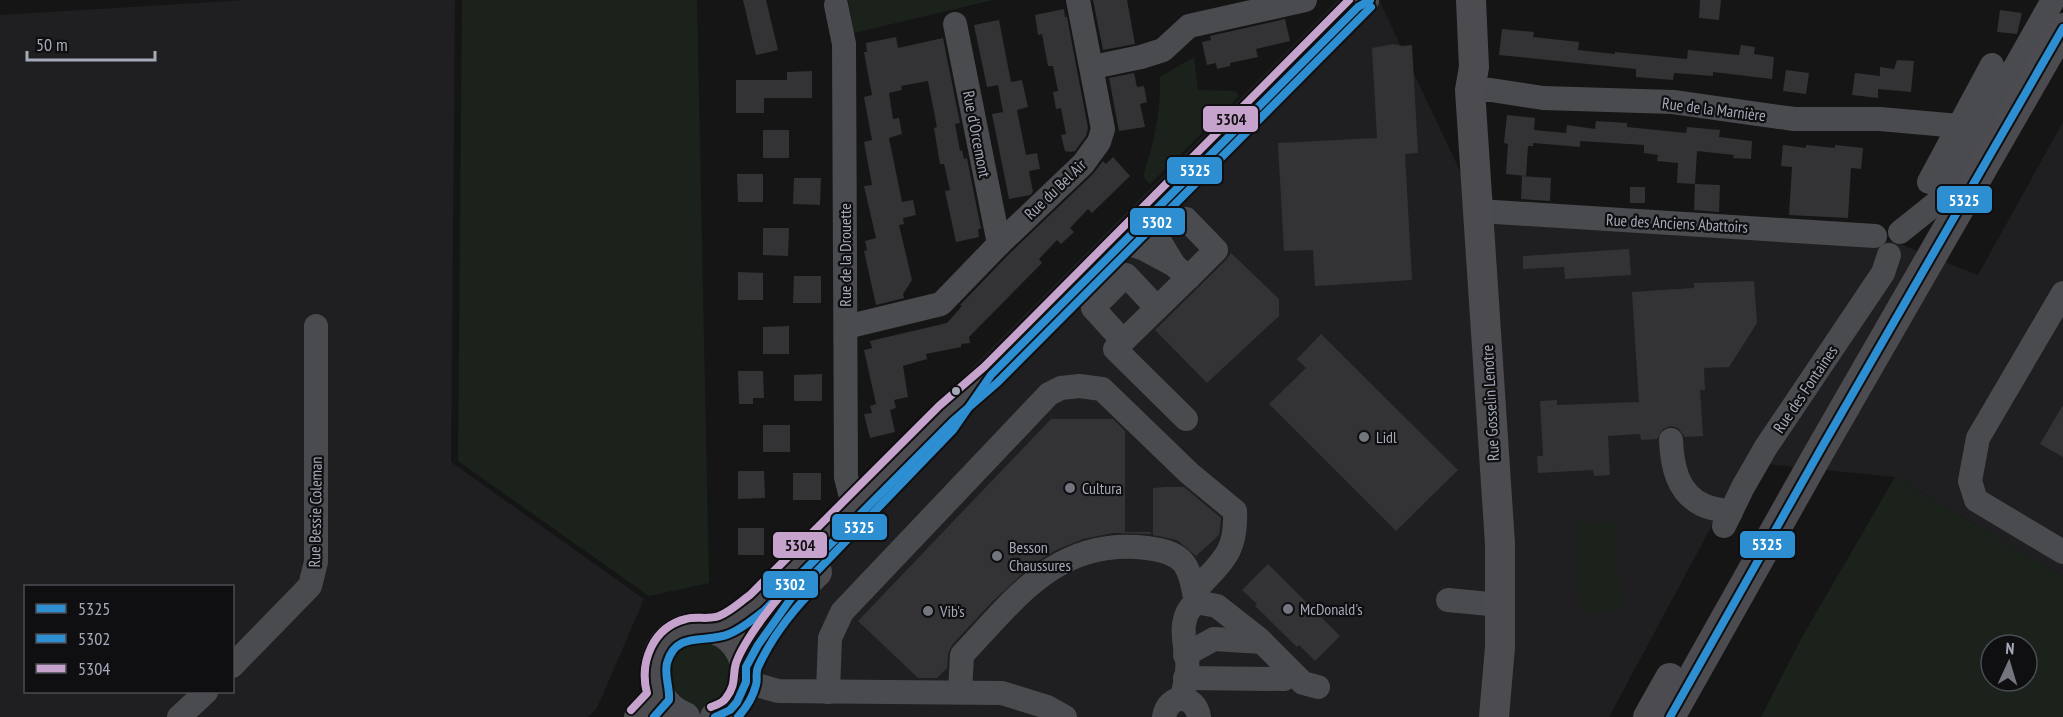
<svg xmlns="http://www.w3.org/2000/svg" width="2063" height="717" viewBox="0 0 2063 717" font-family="'PT Sans Narrow',sans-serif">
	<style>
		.built { fill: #1f1f21; fill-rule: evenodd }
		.green { fill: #1b221c; fill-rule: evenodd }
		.building { fill: #333335 }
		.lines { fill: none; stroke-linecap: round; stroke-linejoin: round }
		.minor { stroke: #494b4e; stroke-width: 24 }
		.major { stroke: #4c4c50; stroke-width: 30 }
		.bus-1-casing { stroke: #0f0f11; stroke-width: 12 }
		.bus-2-casing { stroke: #0f0f11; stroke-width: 12 }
		.bus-3-casing { stroke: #0f0f11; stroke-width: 12 }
		.bus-1 { stroke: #2d8ed1; stroke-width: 8 }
		.bus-2 { stroke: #2d8ed1; stroke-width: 8 }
		.bus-3 { stroke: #c5a3cd; stroke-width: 8 }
		.bus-dot { fill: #a5aab8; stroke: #0f0f11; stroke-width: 2 }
		.poi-dot { fill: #73767f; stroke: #0f0f11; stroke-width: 2 }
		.labels { text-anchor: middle; stroke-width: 4.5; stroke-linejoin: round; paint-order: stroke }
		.street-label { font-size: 16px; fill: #a5aab8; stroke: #0f0f11 }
		.poi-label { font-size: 16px; fill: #a5aab8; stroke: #0f0f11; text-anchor: start }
		.line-badge { stroke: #0f0f11; stroke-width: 2 }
		.badge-label { font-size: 16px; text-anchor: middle; font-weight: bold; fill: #fff }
		.pale-badge-label { font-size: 16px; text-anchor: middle; font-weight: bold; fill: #111 }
	</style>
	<rect width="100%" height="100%" fill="#151515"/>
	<g class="built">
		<path d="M246,0H455L451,462L644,599L597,708L588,717H0V15ZM26,586H232V692H26Z"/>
		<path d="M1338,0H1379L1479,211L1892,241L1978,275L2063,122V576L1895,477L1746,462L1609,717H659L726,615Z"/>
	</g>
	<g class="green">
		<path d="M462,0H697L709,583L649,596L458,461Z"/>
		<path d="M848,0H993L854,33Z"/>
		<path d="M1194,57L1198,90L1235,91L1239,96L1150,184L1143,176C1154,144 1161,111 1160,77Z"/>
		<path d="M1895,477L2063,576V717H1761L1801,639ZM1991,645H2027V681H1991Z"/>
		<path d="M1616,522L1620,611L1582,613L1577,524Z"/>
		<path d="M708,639C713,643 723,647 727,652C743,678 720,717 689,705C683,703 676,696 671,691L668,657L685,641Z"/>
	</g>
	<g class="building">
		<path d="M743,0H766L778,50L756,55Z"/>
		<path d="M1093,0H1127L1135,44L1103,50Z"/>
		<path d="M1700,0H1721L1719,20L1699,18Z"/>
		<path d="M1064,9L1065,17H1067L1088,128L1086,136L1075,151L1071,152L1065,151L1061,135L1066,134L1061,108L1056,109L1053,92L1058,91L1053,66H1048L1042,34L1038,35L1035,15Z"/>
		<path d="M2000,10L2022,13L2017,34L1997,32Z"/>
		<path d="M1285,19L1290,41L1256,49L1258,57L1230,63V66L1217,69L1216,63L1207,65L1202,42L1211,40L1210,36Z"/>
		<path d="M999,20L1011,82L1022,80L1028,107L1017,110L1026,155L1037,153L1040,169L1029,171L1033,192L1030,195L1009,199L992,114L1003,112L998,85L987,87L974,25Z"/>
		<path d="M1502,29L1534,32L1533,37L1579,42L1578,50L1615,54V52L1687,59L1688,50L1739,55L1741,45L1755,47L1754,54L1774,57L1772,79L1713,72V76L1674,73L1673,80L1636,77V69L1499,55Z"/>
		<path d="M896,37L898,48L943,38L960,123L955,124L960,151L962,150L964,159L967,158L981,229H978L979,237L956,242L945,191L950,190L944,164H940L934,128L937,127L928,81L901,86L902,90L889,93L893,119L899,118L902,134L889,138L902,202L913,200L916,215L903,218L904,224L899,225L912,280L903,294L904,298L876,305L864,251L867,250L865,241L876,238L864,186L872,185L864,142L872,140L864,97L872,95L864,52H867L866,43Z"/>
		<path d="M1393,44L1402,46L1412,45L1418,153L1405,154L1412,280L1315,286L1313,250L1284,251L1278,143L1377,138L1372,48Z"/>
		<path d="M1897,60L1914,61L1911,92L1878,89V98L1852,95L1855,73L1880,76V67L1894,69Z"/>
		<path d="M1786,70L1809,73L1806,94L1783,91Z"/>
		<path d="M812,71V98H764V113H736V80H787V72Z"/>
		<path d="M1134,73L1137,87L1144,86L1147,102L1140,104L1145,127L1119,131L1109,78Z"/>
		<path d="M1507,115L1535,118L1534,130L1566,133L1567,125L1595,129L1596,121L1627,123V127L1686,133L1687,127L1720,130L1719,137L1752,141L1751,159L1733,158L1734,155L1697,151L1695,184L1677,183L1678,163L1657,161L1658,155L1644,153V145L1580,141V147L1533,143V146H1528L1526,176L1506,174L1508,144L1504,143Z"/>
		<rect x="763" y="130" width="26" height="28"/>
		<path d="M1783,145L1806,148V145L1835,148V145L1863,148L1861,169L1851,168L1848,218L1789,215L1792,167L1781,166Z"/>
		<path d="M1113,157L1130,176L1092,213L1088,209L1070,228L1074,232L1061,244L1057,240L1039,259L1042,263L969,337L970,343L961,344V347L926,354L927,359L903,366L908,397L894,400L896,408L890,410L895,432L870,438L864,414L872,413L870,406L876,404L864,350L872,348L870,341L947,323L962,306L960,305L1009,254L1093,174L1103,161L1106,164Z"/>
		<path d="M737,174H763V202H738Z"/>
		<path d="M1522,176L1551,178L1550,201L1521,199Z"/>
		<path d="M794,178H821L820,205L793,204Z"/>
		<path d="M1695,184L1720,185L1719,212L1694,210Z"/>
		<rect x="1630" y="187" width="15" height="16"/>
		<path d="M763,228H789L788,256L763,255Z"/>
		<path d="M1629,249L1631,275L1565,279L1564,267L1523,269V256Z"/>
		<path d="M1231,253L1279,299V316L1207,383L1155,330L1226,260Z"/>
		<path d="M738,272L763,273V300H738Z"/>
		<path d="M794,276H821V303H793Z"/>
		<path d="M1754,281L1757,323L1729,367L1704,368L1705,390H1700L1703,436L1685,437L1678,428L1671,426L1663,429L1657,439L1641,440L1640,434L1608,436L1610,475L1594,476L1593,470L1538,473L1537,456H1543L1540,401L1557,400V405L1639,402L1632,292L1694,288V283Z"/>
		<path d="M789,326V354H763V327Z"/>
		<path d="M1321,334L1458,470L1396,531L1269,404L1306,368L1297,359Z"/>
		<path d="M738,371H763L764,398H753V404H739Z"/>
		<path d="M822,374V401H794V375Z"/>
		<path d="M2063,405V457L2040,444Z"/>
		<path d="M1051,419H1113L1125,431V532H1151V534L1113,533L1083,539L1056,550L1032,565L991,603L952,645L948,654L947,668L937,678H918L858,621Z"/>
		<rect x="763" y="425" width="27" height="27"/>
		<path d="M738,471H764L765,498L738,499Z"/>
		<rect x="793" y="473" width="28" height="27"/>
		<path d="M1165,487H1184L1221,518L1219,535L1196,556L1177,540L1153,535V488Z"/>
		<rect x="738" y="528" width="26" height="27"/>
		<path d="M1268,564L1340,636L1315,661L1299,645L1297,647L1255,606L1257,604L1242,590Z"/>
	</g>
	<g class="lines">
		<g class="minor">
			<path d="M836,5L844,44L846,477L853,505"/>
			<path d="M955,24L999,244"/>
			<path d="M1093,67L1141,57L1163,50L1189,26L1305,0"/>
			<path d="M1470,90H1491L1543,98L1673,102L1794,119H1880L1959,126"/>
			<path d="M1929,182L1992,65"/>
			<path d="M1479,211L1875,236"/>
			<path d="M1186,219L1216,250L1188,278"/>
			<path d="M1900,232L1940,200L2053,0"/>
			<path d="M1124,242L1144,249L1174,265L1157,237L1150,214"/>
			<path d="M1174,265L1188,278L1115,349L1186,419"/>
			<path d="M2063,293L1978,438L1970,481L1976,500L2063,552"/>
			<path d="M846,327L941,304L999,244L1083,164L1099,142L1103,129L1078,0"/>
			<path d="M1123,341L1093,308L1126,275L1157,308"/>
			<path d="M1671,440C1672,465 1677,493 1703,505C1711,509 1722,510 1731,512"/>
			<path d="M1724,526L1743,487L1766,447L1883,273L1889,255"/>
			<path d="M1448,600L1500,605"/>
			<path d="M1185,655L1214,639L1262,642"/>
			<path d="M232,666L310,586L316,562V326"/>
			<path d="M1185,678L1284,679L1290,672"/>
			<path d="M746,682L778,691L1002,693L1047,707L1065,717"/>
			<path d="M828,692L830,638L842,612L1049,394L1061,388L1079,386L1102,389L1189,473L1235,511C1237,555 1220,562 1194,592"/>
			<path d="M960,692L962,655C1016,598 1058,537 1147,548C1187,553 1189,566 1196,602"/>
			<path d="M1182,698C1184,686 1189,672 1187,660C1184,640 1178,617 1196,602L1217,606L1259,639L1303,683L1318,687"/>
			<path d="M179,717L206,692"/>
			<path d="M1164,717C1168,693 1195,693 1199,717"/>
		</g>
		<g class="major">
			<path d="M1471,0L1474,67L1470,90L1500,544V647L1494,717"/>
			<path d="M712,629L732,621L757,603L946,413L991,375L1364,0"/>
			<path d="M746,667C765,631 788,600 817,572"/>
			<path d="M639,717L659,696"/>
			<path d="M685,717C637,698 648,626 700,627C752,628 764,701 715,717"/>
			<path d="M1648,717L1670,678"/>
			<path d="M1670,717L1822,447L2063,28"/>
		</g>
		<defs>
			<g id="bus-1">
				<path d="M715,717L730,710L737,702L746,682V667L758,645L792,597L953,430L991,375L1358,7L1370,0"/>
				<path d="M1670,717L1822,447L2063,28"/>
			</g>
			<g id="bus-2">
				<path d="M654,717L669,700C670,687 664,676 667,663C676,630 706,644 729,634C742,629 753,619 764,611L953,421L998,382L1371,7"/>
				<path d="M738,717C746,708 753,697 756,685C758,679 755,673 758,667C770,641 790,614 809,594"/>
			</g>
			<g id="bus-3">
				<path d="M711,707C716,705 723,703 726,698C737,684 732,676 736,663C744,640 777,597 795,580"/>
				<path d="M631,710L647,693C639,662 653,627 686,619C697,616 708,620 719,616C731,611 740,602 750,595L939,406L984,367L1349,0"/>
			</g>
		</defs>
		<use href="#bus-1" class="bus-1-casing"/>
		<use href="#bus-2" class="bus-2-casing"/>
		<use href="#bus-3" class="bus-3-casing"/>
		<use href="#bus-1" class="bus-1"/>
		<use href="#bus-2" class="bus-2"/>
		<use href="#bus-3" class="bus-3"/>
	</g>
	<circle class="bus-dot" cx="956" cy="391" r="5"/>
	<g class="poi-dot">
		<circle cx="1364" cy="437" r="6"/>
		<circle cx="1070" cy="488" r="6"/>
		<circle cx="997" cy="556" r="6"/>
		<circle cx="1288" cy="609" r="6"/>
		<circle cx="928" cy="611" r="6"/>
	</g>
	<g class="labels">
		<g class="street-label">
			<text transform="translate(1714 109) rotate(7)" y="6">Rue de la Marnière</text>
			<text transform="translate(977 134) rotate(79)" y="6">Rue d'Orcemont</text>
			<text transform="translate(1055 189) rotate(-44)" y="6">Rue du Bel Air</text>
			<text transform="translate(1677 223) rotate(3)" y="6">Rue des Anciens Abattoirs</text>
			<text transform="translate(845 255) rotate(-90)" y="6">Rue de la Drouette</text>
			<text transform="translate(1805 389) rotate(-56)" y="6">Rue des Fontaines</text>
			<text transform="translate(1490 403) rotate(-93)" y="6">Rue Gosselin Lenotre</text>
			<text transform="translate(315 512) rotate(-89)" y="6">Rue Bessie Coleman</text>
		</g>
		<g class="poi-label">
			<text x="1376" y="443">Lidl</text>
			<text x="1082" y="494">Cultura</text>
			<text x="1009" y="553">Besson<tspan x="1009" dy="18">Chaussures</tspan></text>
			<text x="1300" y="615">McDonald's</text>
			<text x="940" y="617">Vib's</text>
		</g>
	</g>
	<g class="line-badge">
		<rect x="1202" y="105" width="57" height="28" rx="6" fill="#c5a3cd"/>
		<rect x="1166" y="156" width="57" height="29" rx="6" fill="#2d8ed1"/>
		<rect x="1936" y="185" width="57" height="29" rx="6" fill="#2d8ed1"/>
		<rect x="1129" y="207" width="57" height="29" rx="6" fill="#2d8ed1"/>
		<rect x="831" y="513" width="57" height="28" rx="6" fill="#2d8ed1"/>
		<rect x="1739" y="530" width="57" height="29" rx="6" fill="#2d8ed1"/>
		<rect x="772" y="531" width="56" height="28" rx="6" fill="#c5a3cd"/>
		<rect x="762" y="570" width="57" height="29" rx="6" fill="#2d8ed1"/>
	</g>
	<g class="badge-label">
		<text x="1195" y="176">5325</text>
		<text x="1964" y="206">5325</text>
		<text x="1157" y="228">5302</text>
		<text x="859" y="533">5325</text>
		<text x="1767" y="550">5325</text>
		<text x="790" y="590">5302</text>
	</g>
	<g class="pale-badge-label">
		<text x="1231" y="125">5304</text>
		<text x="800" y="551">5304</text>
	</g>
	<rect x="24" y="585" width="210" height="108" fill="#0f0f11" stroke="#4b4d54" stroke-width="1.5"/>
	<rect x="36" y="604" width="30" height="9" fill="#2d8ed1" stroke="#4b4d54" stroke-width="1.5"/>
	<text x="78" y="615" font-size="18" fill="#a5aab8">5325</text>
	<rect x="36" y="634" width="30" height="9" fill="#2d8ed1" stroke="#4b4d54" stroke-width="1.5"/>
	<text x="78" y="645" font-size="18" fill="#a5aab8">5302</text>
	<rect x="36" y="664" width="30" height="9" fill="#c5a3cd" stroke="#4b4d54" stroke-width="1.5"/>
	<text x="78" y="675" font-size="18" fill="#a5aab8">5304</text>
	<g transform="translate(2009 663) rotate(4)"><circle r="28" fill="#0f0f11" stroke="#4b4d54" stroke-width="1.5"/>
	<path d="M0-4.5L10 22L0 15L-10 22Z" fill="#73767f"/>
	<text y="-9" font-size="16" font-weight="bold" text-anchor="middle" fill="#a5aab8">N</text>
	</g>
	<path d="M27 51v9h128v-9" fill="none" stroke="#a5aab8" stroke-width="3"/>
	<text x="36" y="51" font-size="18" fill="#a5aab8" stroke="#0f0f11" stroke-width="4.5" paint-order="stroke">50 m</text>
</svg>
